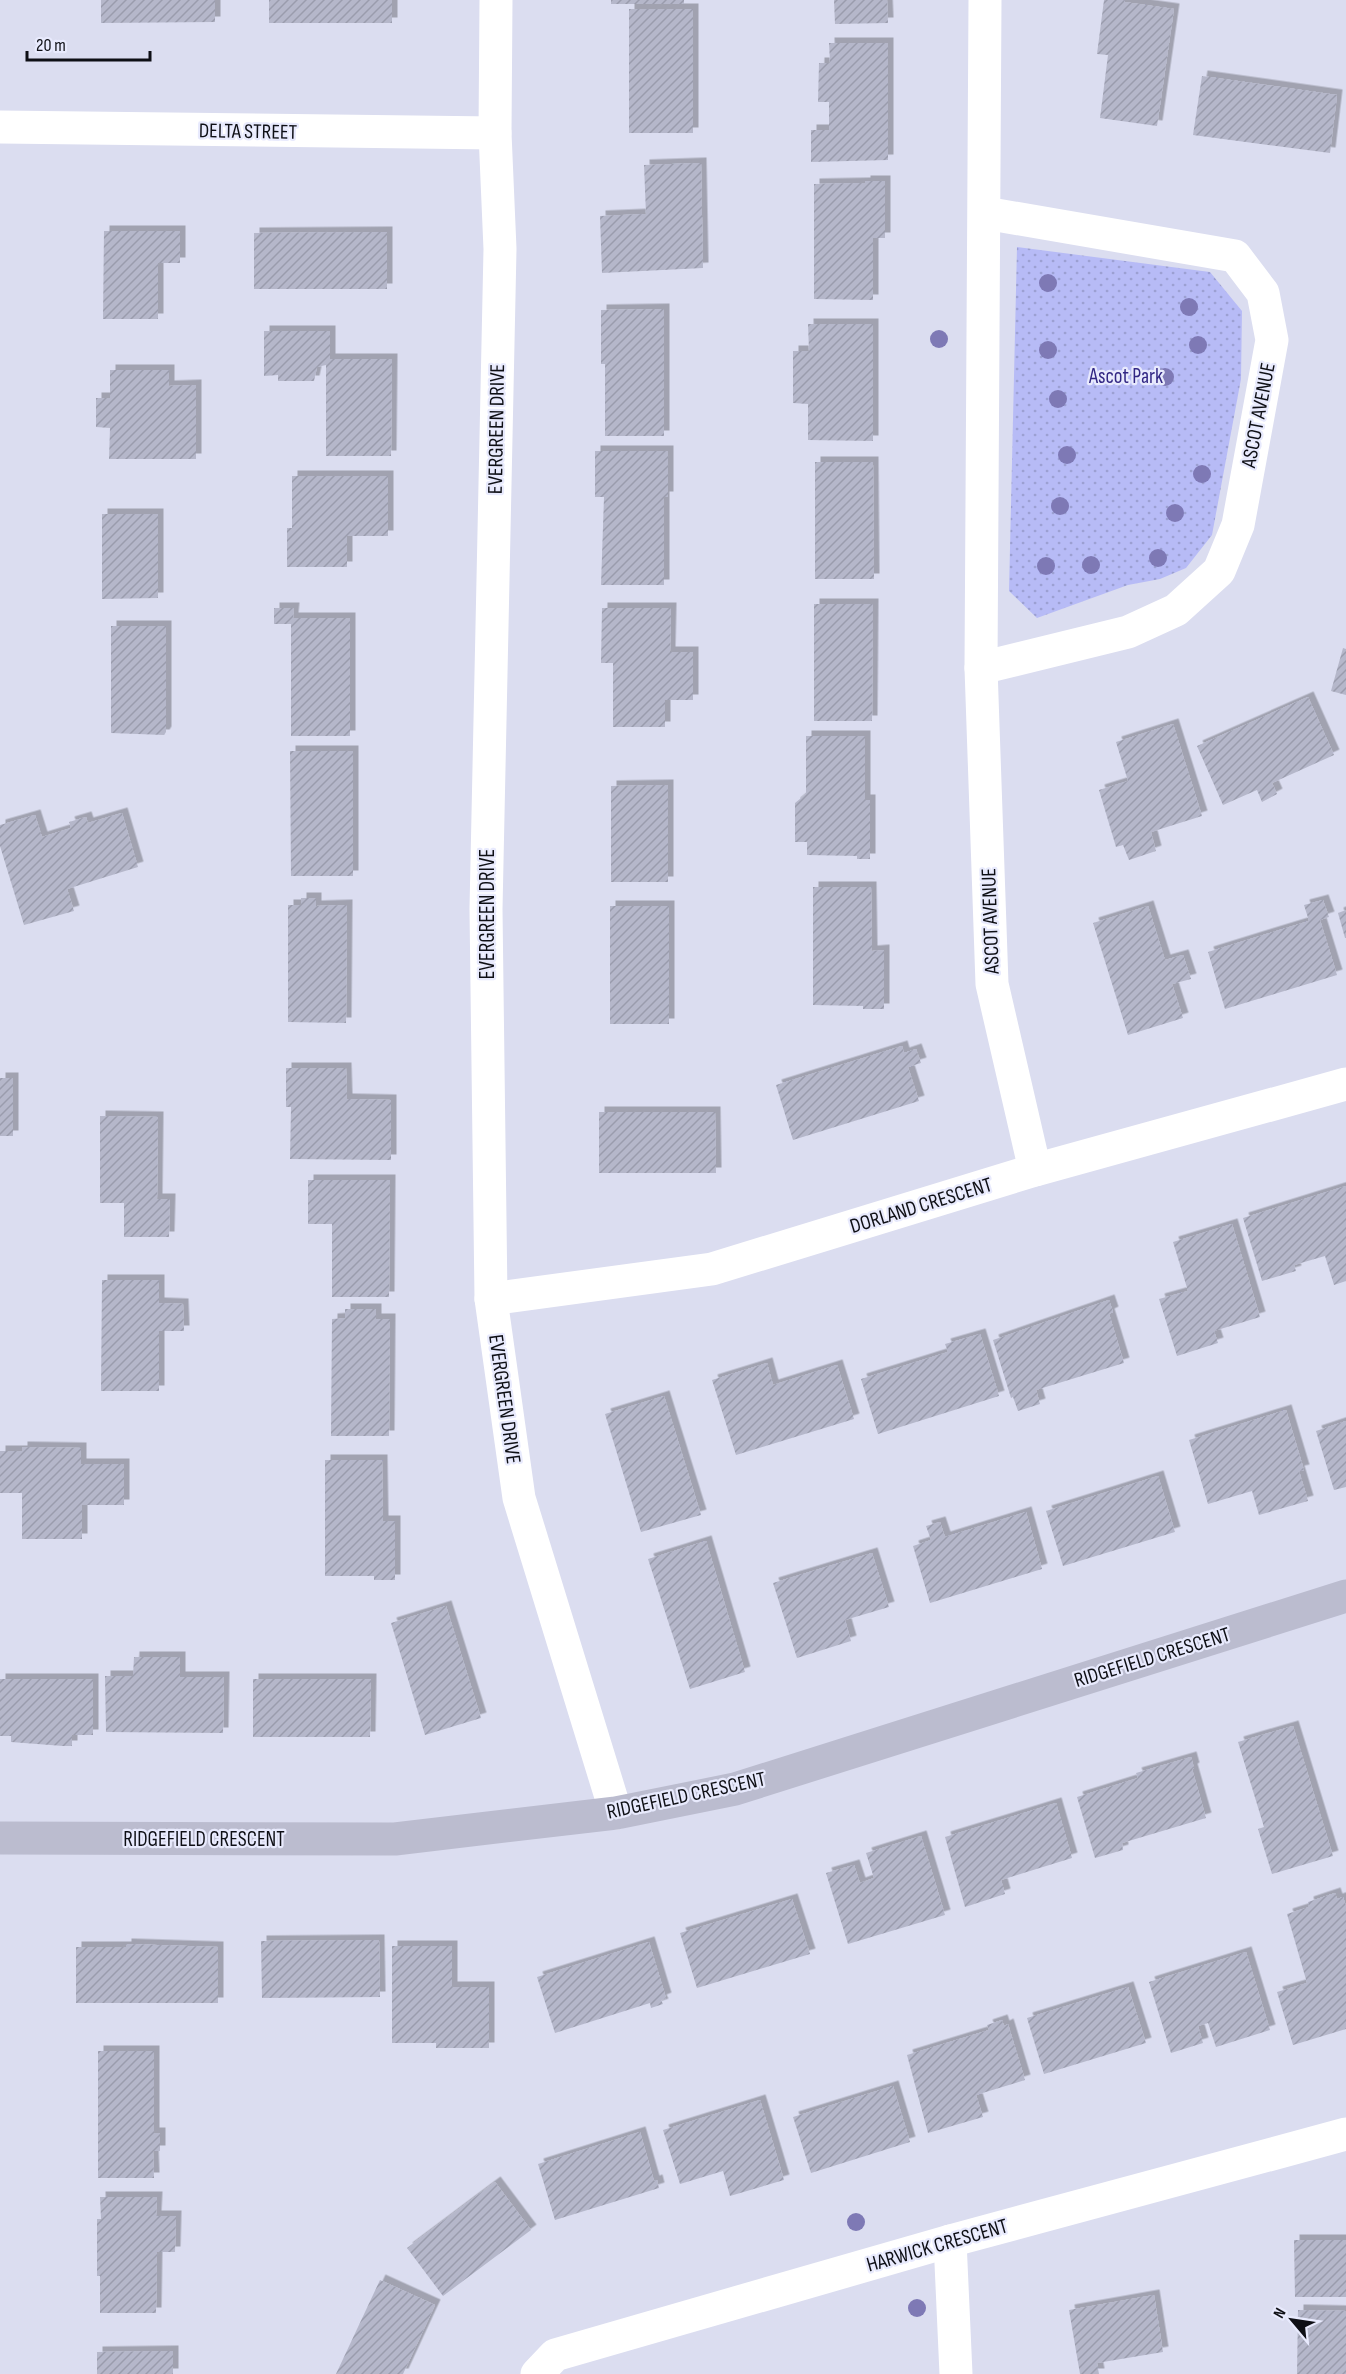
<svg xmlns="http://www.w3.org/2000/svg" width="1346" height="2374" viewBox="0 0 1346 2374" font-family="'Sofia Sans Condensed',sans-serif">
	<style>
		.park { fill: url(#park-dots) }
		.building { fill: url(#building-hatch); filter: url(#shadow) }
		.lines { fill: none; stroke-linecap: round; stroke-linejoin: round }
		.street { stroke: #fff; stroke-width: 33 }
		.secondary { stroke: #bbbccf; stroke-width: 33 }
		.tree { fill: #7e79b5 }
		.labels { text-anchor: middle; stroke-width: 4.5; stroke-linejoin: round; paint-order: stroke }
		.street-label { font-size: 21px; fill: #0e0f15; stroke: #e8eafd }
		.park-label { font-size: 21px; fill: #322784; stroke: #e8eafd }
	</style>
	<defs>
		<pattern id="park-dots" width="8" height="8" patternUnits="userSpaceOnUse" patternTransform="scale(1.5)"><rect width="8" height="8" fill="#b7bbf6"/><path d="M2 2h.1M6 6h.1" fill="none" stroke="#9ca0d2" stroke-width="1.8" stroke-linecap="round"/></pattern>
		<pattern id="building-hatch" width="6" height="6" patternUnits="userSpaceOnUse" patternTransform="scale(1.5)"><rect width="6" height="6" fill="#b5b7ca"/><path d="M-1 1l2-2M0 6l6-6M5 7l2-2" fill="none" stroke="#9a9cad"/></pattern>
		<filter id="shadow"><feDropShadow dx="5.5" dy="-5.5" stdDeviation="0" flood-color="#0004"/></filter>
	</defs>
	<rect width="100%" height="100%" fill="#dbddf0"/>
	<path class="park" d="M1017,247L1210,272L1242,311L1241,379L1212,535L1186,568L1160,579L1128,585L1037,618L1009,591Z"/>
	<g class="building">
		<path d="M101,0H215V22L101,23Z"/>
		<rect x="269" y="0" width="123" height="23"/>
		<rect x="611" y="0" width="73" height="4"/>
		<path d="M834,0H887L888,23L835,24Z"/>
		<path d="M1104,0H1125L1124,2L1174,9L1157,126L1100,118L1108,55L1097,54Z"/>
		<rect x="629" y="9" width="64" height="124"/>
		<path d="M829,43H888V160L811,162V130H829V102H818L819,63H830Z"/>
		<path d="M1202,76L1337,95L1330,153L1193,135Z"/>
		<path d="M701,163L703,268L602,273L600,216L646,214L644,165Z"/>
		<path d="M865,181H885V238H873V300L814,299V184L865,183Z"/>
		<path d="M104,231H180V263H158V319H103Z"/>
		<path d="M387,232V289H254V233Z"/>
		<path d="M664,309V436H605V364H601V310Z"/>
		<path d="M808,324H873V441L808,440V404L793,403V351H809Z"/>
		<path d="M264,331H330V359H392L391,456H326V365L317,367L314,381H278V375L264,376Z"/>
		<path d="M110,370H169V386L196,385V459H109L110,428L96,427V398H110Z"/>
		<path d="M595,451H668V497H664V585H601L604,497H595Z"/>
		<path d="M815,462H873L874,579H815Z"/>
		<path d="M292,476H388V536H347V567H287V528H292Z"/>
		<path d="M102,514H158V598L102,599Z"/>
		<path d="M814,604H873L872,721H814Z"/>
		<path d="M274,608H294L293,618H350V736H291V624H274Z"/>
		<path d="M602,608H671L670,652H693V700H665V727H613V663H601Z"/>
		<path d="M111,626H166V732L164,735L111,733Z"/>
		<path d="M1343,648L1346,649V695L1331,691Z"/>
		<path d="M1308,697L1334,755L1272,783L1277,794L1262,802L1257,790L1223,805L1197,746Z"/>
		<path d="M1173,724L1202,816L1151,832L1156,851L1129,860L1123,845L1116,847L1099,790L1128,781L1116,742Z"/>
		<path d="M806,736H865V800H870V859H857V856L807,855V842H795V803L806,794Z"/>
		<path d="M290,751H353V876H291Z"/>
		<path d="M668,785V882H611V786Z"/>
		<path d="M122,813L138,867L67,889L74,911L24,925L0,846V825L35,815L42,837L71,828L69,822L86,817L88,823Z"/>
		<path d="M813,887H871L872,951L884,950V1009H863V1006L813,1005Z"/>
		<path d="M301,898H316V906L347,905L346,1023L288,1022V905H301Z"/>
		<path d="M1323,900L1329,917L1320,920L1337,975L1225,1009L1208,952L1309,921L1304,905Z"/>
		<rect x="610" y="906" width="59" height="118"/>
		<path d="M1148,906L1165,960L1183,955L1191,979L1172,984L1183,1018L1128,1035L1093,923Z"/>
		<path d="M1346,910V938H1345L1338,913Z"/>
		<path d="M902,1046L904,1053L916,1049L921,1063L908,1067L919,1101L793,1140L776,1085Z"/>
		<path d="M286,1068H346L347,1099L391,1100V1160L290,1159L291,1107H286Z"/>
		<rect x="0" y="1078" width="13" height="58"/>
		<path d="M599,1112H715L716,1173H599Z"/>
		<path d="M100,1116L158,1117L157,1199H170L169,1237H124V1203H100Z"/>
		<path d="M308,1180H390L389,1297H332V1224H308Z"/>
		<path d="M1346,1186V1281L1334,1285L1325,1256L1294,1265L1296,1271L1262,1281L1243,1218Z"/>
		<path d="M1232,1224L1260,1317L1214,1331L1218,1343L1177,1356L1159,1299L1188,1291L1173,1242Z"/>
		<path d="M102,1280H159V1303L183,1304L184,1331H159V1391H101Z"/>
		<path d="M1109,1300L1113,1312L1109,1314L1124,1363L1036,1390L1040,1404L1018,1411L1013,1397L1011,1398L993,1340Z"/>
		<path d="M345,1309H376V1319H390L389,1436H331L332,1319L345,1318Z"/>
		<path d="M980,1334L999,1396L878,1434L861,1379L948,1352L945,1344Z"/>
		<path d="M767,1363L773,1385L837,1365L854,1419L736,1455L712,1380Z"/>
		<path d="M664,1396L701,1515L641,1532L605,1414Z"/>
		<path d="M1286,1410L1304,1470L1299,1471L1308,1501L1259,1515L1252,1491L1208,1504L1189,1440Z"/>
		<path d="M1346,1421V1487L1334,1490L1316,1431Z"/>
		<path d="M22,1447L81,1448V1464H124V1505H82V1539H22V1493H0V1451H22Z"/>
		<path d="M325,1460H382L383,1521H395V1580H374V1576H325Z"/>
		<path d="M1158,1476L1175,1532L1063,1566L1046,1511Z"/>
		<path d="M1026,1512L1042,1569L930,1603L913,1546L931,1540L926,1526L940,1522L945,1537Z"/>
		<path d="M706,1541L745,1672L690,1689L648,1559Z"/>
		<path d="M872,1553L889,1607L845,1620L851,1641L797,1658L773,1583Z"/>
		<path d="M446,1606L481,1718L425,1735L391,1623Z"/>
		<path d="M134,1657H180V1677H224L223,1733L106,1732L105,1676H133Z"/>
		<path d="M0,1679H93V1735H72V1746H63L11,1742V1736H0Z"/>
		<path d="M253,1679H371L370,1737H253Z"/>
		<path d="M1293,1726L1333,1856L1272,1874L1258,1829L1264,1827L1238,1742Z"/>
		<path d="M1191,1757L1194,1768L1192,1769L1206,1818L1122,1843L1123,1850L1095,1858L1077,1797L1138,1778L1136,1773Z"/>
		<path d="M1056,1803L1072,1858L1001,1880L1005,1894L965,1907L945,1837Z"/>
		<path d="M921,1836L945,1915L848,1944L826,1873L854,1865L860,1883L874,1878L866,1853Z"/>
		<path d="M1335,1893L1337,1899L1343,1897L1346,1906V2029L1293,2045L1277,1992L1307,1983L1287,1914L1309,1907L1308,1902Z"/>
		<path d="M792,1899L810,1954L697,1988L680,1933Z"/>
		<path d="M379,1940L380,1997L262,1998L261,1941Z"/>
		<path d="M649,1942L666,1998L661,2000L663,2004L651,2008L650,2003L555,2033L537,1977Z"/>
		<path d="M126,1944L218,1947V2003H76V1947H126Z"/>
		<path d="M392,1946H452V1987H489V2048H436V2043H392Z"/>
		<path d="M1246,1952L1270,2030L1216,2047L1208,2023L1198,2026L1203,2043L1171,2053L1149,1982Z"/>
		<path d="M1128,1987L1146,2043L1044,2074L1027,2018Z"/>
		<path d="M1002,2020L1004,2026L1008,2024L1025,2080L976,2095L983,2117L928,2133L907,2055L989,2030L987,2025Z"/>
		<path d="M98,2051H154V2133H160V2151H153L154,2178H98Z"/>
		<path d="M893,2086L910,2142L811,2173L793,2117Z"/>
		<path d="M760,2100L784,2180L730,2196L723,2171L680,2184L663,2130Z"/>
		<path d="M640,2132L654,2181L657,2180L659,2188L555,2220L538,2164Z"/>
		<path d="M495,2182L531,2230L443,2296L407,2248Z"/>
		<path d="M100,2197H157L156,2216H176L175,2252H157L156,2313H100V2276H97V2219H101Z"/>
		<path d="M1294,2240H1346V2297H1295Z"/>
		<path d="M380,2280L435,2305L403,2374H336Z"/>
		<path d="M1154,2295L1163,2352L1097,2363L1099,2374H1080L1069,2310Z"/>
		<path d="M1298,2310L1346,2311V2374H1297Z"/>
		<path d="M173,2351V2374H97V2352Z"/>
	</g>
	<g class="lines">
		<g class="street">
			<path d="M496,0L495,133L500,249L486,909L491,1299L519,1498L616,1813"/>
			<path d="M985,0L981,668L992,984L1035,1170"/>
			<path d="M0,127L495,133"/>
			<path d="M981,668L1128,632L1176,610L1219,571L1238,525L1272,340L1263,293L1235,256L985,213"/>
			<path d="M491,1299L712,1269L1035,1170L1346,1084"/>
			<path d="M950,2241L956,2374"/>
			<path d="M537,2374L555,2355L950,2241L1346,2134"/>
		</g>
		<path class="secondary" d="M0,1838L395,1839L616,1813L735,1789L1346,1596"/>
	</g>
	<g class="tree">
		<circle cx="1048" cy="283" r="9"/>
		<circle cx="1189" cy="307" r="9"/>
		<circle cx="939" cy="339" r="9"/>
		<circle cx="1198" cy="345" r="9"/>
		<circle cx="1048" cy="350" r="9"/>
		<circle cx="1165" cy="377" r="9"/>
		<circle cx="1058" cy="399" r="9"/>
		<circle cx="1067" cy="455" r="9"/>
		<circle cx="1202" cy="474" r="9"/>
		<circle cx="1060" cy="506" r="9"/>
		<circle cx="1175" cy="513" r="9"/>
		<circle cx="1158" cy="558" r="9"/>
		<circle cx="1091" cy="565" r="9"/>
		<circle cx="1046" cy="566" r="9"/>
		<circle cx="856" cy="2222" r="9"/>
		<circle cx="917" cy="2308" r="9"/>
	</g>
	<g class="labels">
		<g class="street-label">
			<text transform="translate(248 131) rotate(1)" y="7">DELTA STREET</text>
			<text transform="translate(1258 415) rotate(-79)" y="7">ASCOT AVENUE</text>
			<text transform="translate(496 429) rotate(-89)" y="7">EVERGREEN DRIVE</text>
			<text transform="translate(487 914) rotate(-90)" y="7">EVERGREEN DRIVE</text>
			<text transform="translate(990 921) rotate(-92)" y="7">ASCOT AVENUE</text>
			<text transform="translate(921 1205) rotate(-17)" y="7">DORLAND CRESCENT</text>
			<text transform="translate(505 1399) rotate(82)" y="7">EVERGREEN DRIVE</text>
			<text transform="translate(1152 1657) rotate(-17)" y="7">RIDGEFIELD CRESCENT</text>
			<text transform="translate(686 1795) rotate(-12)" y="7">RIDGEFIELD CRESCENT</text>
			<text x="204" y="1846">RIDGEFIELD CRESCENT</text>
			<text transform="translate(937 2245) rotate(-16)" y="7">HARWICK CRESCENT</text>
		</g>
		<g class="park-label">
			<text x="1126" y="383">Ascot Park</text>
		</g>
	</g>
	<g transform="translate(1292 2320) rotate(299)" stroke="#e8eafd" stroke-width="4.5" paint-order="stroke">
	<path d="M0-4.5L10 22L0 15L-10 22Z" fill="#0e0f15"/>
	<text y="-9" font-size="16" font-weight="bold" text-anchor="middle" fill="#0e0f15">N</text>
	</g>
	<path d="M27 51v9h123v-9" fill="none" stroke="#0e0f15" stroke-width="3"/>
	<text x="36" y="51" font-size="18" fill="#0e0f15" stroke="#e8eafd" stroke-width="4.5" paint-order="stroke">20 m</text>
</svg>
